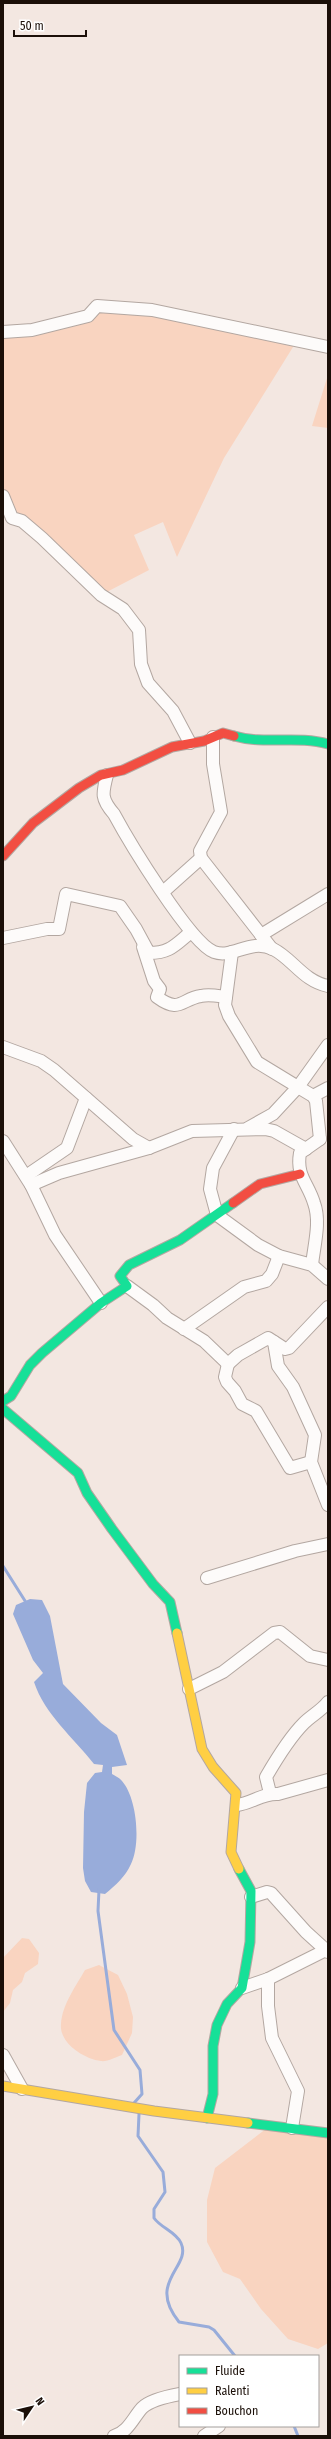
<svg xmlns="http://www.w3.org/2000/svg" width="331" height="2439" viewBox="0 0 331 2439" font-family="'Fira Sans Condensed',sans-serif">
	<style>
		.green { fill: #f9d4c0 }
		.water { fill: #98acda }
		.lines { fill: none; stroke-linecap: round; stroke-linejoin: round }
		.stream { stroke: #98acda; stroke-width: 3 }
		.street-casing { stroke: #b3a7a1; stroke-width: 14 }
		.fast-casing { stroke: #b3a7a1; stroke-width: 11 }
		.slow-casing { stroke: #b3a7a1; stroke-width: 11 }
		.jam-casing { stroke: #b3a7a1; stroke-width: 11 }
		.street { stroke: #fdfbfa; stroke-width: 12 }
		.fast { stroke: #16e098; stroke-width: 9 }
		.slow { stroke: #ffcf43; stroke-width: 9 }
		.jam { stroke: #f24e42; stroke-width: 9 }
	</style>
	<rect width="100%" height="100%" fill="#f3e7e1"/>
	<g class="green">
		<path d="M97,306L298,339L224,458L177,557L163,522L134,535L149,570L101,595L22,521L3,496V330L87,316Z"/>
		<path d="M328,375V428L312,426Z"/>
		<path d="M22,1938L29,1939L39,1953L38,1964L25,1973L22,1982L13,1990L10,2003L3,2012V1958Z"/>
		<path d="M99,1965L118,1975L127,1994L133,2017L132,2033L122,2055C116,2057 107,2062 101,2061C84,2059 59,2043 61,2024C62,2005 76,1986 85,1970Z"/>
		<path d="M271,2125L328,2133V2343L318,2349L288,2339L261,2309L240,2279L223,2272L207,2242V2200L215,2168Z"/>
	</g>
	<path class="water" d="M30,1599L42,1600L50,1616L63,1684L101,1723L117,1735L127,1765L112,1767V1774C115,1776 120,1778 122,1781C137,1798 141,1844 131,1864C125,1877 116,1885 105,1894L91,1892L85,1881L83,1868L84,1812L87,1783L95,1773L102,1772L103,1765L94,1764C73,1737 45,1715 34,1682L43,1673L33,1660L13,1614L16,1605Z"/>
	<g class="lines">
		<g class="stream">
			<path d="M3,1566L27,1604"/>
			<path d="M99,1890L98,1911L114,2030L140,2070L142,2094L134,2103"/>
			<path d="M139,2114L138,2136L163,2172L165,2192L154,2209V2218C161,2228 176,2232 181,2243C192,2267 146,2281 179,2322L209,2327L214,2330L235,2356"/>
			<path d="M294,2426L298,2436"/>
		</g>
		<defs>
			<g id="street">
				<path d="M3,332L32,330L88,316L97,306L152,310L328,347"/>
				<path d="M3,496L12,518L22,521L42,538L101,595L123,609L139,630L141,664L148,683L173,711L190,743"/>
				<path d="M213,737V764L221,812L200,851L201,858L272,949"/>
				<path d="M107,775C102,794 101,799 114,814C128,840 190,943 214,952C233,959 250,938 273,949C293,959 303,981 328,986"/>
				<path d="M163,892L201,858"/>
				<path d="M261,935L328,894"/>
				<path d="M3,938L47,929H59L66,894L120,906L136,929L149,953C170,953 175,945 191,932"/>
				<path d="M143,947L154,981L160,989L157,997C180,1014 181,999 201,996C209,994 218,996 226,997"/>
				<path d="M232,952L225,1005L229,1016L257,1062L298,1087L273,1114L248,1128"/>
				<path d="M3,1047L41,1061L54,1070L133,1139L149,1148"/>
				<path d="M313,1096L328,1088"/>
				<path d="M234,1129L213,1168L210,1189L217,1215L258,1245L279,1256L312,1265L328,1279"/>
				<path d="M320,1139L316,1101L313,1096L298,1087L328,1045"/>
				<path d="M3,1141L31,1185L55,1235L101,1303"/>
				<path d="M26,1176L67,1148L86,1098"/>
				<path d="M31,1185L59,1173L149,1148L192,1131L265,1129L274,1131L306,1149"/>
				<path d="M312,1265C314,1245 321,1222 314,1203C308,1183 296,1176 300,1153L320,1139"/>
				<path d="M127,1286L153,1305L167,1318L204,1341L228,1364L238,1355L268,1338L285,1349L289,1348L328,1307"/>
				<path d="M184,1329L244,1287L266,1281L272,1274L279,1256"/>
				<path d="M274,1342L278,1366L293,1387L315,1435L311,1462L328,1505"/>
				<path d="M228,1364L225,1377L227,1382L235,1391L242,1404L256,1411L290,1468L311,1462"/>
				<path d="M207,1578L295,1551L328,1544"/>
				<path d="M189,1689L223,1672L274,1633L280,1632L310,1656L328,1660"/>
				<path d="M270,1793L266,1777C277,1758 289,1738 304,1723C312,1715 321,1711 328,1702"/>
				<path d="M237,1805C252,1803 263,1793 278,1794L328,1780"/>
				<path d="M251,1897L267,1892L271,1893L306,1932L328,1952"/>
				<path d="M268,1979V2006L272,2038L298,2091L292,2128"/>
				<path d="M242,1988L268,1979L328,1949"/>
				<path d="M3,2055L22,2089"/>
				<path d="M114,2436C128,2432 133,2418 142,2408C150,2400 169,2396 180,2394"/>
				<path d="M204,2436L219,2426"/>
			</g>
			<g id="fast">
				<path d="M234,736C265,745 297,735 328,744"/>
				<path d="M3,1401L11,1396L30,1365L42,1353L101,1303L127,1286L120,1276L129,1265L180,1240L233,1203"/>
				<path d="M3,1409L78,1473L87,1493L112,1529L153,1584L170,1602L177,1633"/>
				<path d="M207,2118L213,2094V2046L217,2025L227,2004L242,1988L250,1942L251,1891L239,1869"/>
				<path d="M248,2123L328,2133"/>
			</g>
			<g id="slow">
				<path d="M177,1633L202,1749L213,1767L236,1793L231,1852L239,1869"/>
				<path d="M3,2086L154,2111L248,2123"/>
			</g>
			<g id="jam">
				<path d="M3,856L33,823L79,788L101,775L123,770L172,747L204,741L223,733L234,736"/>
				<path d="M233,1203L260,1184L300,1174"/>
			</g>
		</defs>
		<use href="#street" class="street-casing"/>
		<use href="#fast" class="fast-casing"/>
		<use href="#slow" class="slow-casing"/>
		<use href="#jam" class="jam-casing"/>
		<use href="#street" class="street"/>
		<use href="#fast" class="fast"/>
		<use href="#slow" class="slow"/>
		<use href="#jam" class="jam"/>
	</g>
	<rect width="331" height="2439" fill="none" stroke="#1b0f08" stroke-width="8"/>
	<rect x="179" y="2355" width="140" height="72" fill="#ffffff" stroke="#a49f9c"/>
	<rect x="187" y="2368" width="20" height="6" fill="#16e098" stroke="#a49f9c"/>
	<text x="215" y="2375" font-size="12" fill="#1b0f08">Fluide</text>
	<rect x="187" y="2388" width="20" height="6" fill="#ffcf43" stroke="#a49f9c"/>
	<text x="215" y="2395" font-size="12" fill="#1b0f08">Ralenti</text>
	<rect x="187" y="2408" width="20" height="6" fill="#f24e42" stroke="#a49f9c"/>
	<text x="215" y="2415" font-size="12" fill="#1b0f08">Bouchon</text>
	<g transform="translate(32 2407) rotate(55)" stroke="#ffffff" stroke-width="3" paint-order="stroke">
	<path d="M0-3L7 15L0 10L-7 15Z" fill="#1b0f08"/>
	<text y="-6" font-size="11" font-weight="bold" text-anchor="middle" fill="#1b0f08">N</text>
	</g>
	<path d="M14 30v6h72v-6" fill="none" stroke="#1b0f08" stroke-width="2"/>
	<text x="20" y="30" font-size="12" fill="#1b0f08" stroke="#ffffff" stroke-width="3" paint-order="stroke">50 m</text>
</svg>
